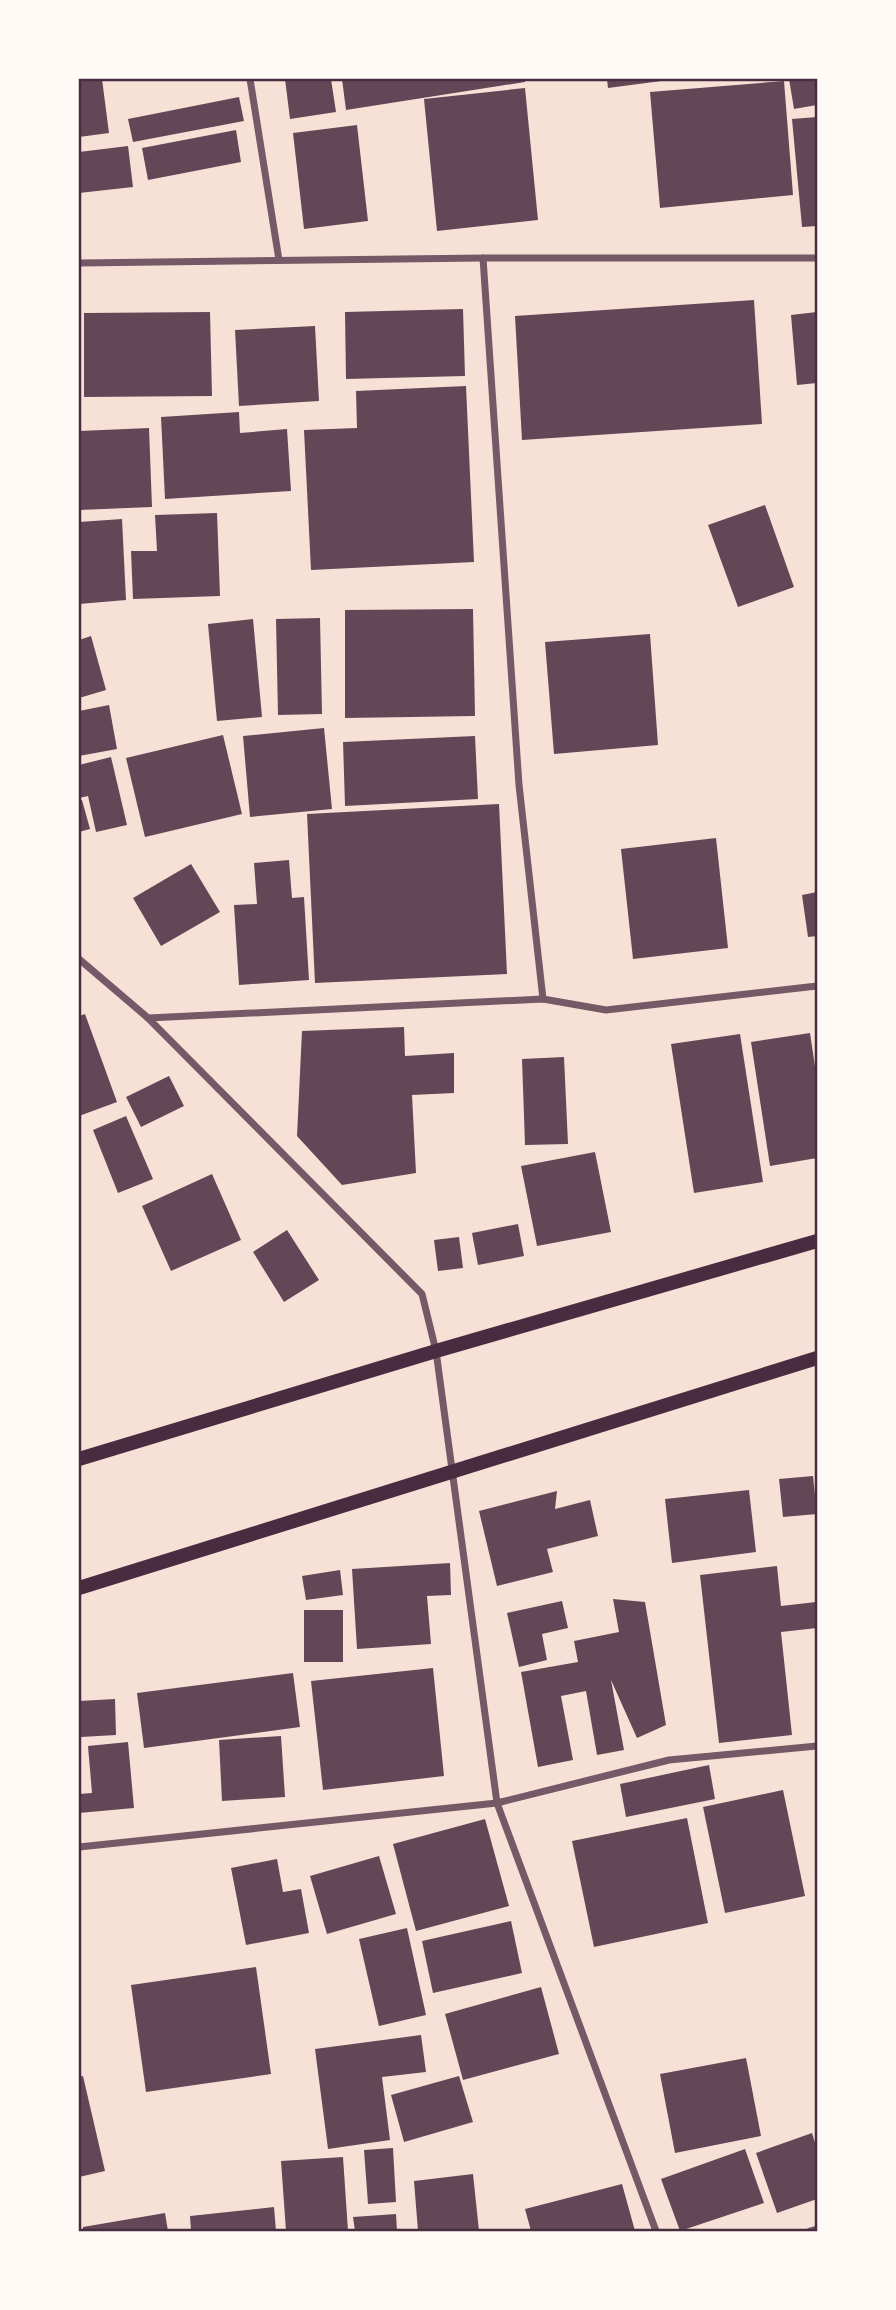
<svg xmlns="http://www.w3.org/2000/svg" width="896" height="2310" viewBox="0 0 896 2310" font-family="Lora,serif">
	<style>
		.building { fill: #644757 }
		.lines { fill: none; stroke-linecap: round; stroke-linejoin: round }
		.minor { stroke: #755966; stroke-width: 7 }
		.secondary { stroke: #4a2c40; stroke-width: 14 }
		.neatline { fill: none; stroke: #4a2c40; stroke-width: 2.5 }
	</style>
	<rect width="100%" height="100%" fill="#f7e1d7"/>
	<g class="building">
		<path d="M79,79H102L109,133L79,137Z"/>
		<path d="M285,79H331L336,112L290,119Z"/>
		<path d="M342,79H525V82L346,110Z"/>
		<path d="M607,79H669V80L608,88Z"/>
		<path d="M789,79H817V105L794,109Z"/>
		<path d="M784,81L793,195L660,208L650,92Z"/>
		<path d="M525,88L538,220L437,231L424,99Z"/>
		<path d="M239,97L244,121L133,142L128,119Z"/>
		<path d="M817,117V226L802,227L792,119Z"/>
		<path d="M357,125L368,221L304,229L293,133Z"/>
		<path d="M236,130L241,162L148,180L142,148Z"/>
		<path d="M128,146L133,187L79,193V152Z"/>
		<path d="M754,300L762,424L522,440L515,316Z"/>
		<path d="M463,309L465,376L346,379L345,312Z"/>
		<path d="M210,312L212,396L84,397V313Z"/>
		<path d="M817,312V383L797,385L791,315Z"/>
		<path d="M315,326L319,401L239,406L235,330Z"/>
		<path d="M466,386L474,562L311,570L304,430L357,428L356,391Z"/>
		<path d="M239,412L240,433L287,429L291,491L165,499L161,417Z"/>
		<path d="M149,428L152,507L79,510V431Z"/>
		<path d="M765,505L794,587L738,607L708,525Z"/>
		<path d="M217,513L220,596L133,599L131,551H157L155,515Z"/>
		<path d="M122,519L126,600L79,604V522Z"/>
		<path d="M473,609L475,716L345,718V610Z"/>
		<path d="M320,618L322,714L278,715L276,619Z"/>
		<path d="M253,619L262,717L217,721L208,624Z"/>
		<path d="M650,634L658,745L554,754L545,642Z"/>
		<path d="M91,636L106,690L79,698V640Z"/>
		<path d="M109,705L117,749L79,756V711Z"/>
		<path d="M324,728L332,809L250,817L243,736Z"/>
		<path d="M223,735L242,814L145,837L126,758Z"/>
		<path d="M475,736L478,799L345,806L343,742Z"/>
		<path d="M111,757L127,825L96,832L88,796L79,798V765Z"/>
		<path d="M82,800L90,829L79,832V801Z"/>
		<path d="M499,804L507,974L315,983L307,814Z"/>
		<path d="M716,838L728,948L633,959L621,849Z"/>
		<path d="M289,860L292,898L304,897L309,980L239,985L234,905L257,904L254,863Z"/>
		<path d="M191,864L220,912L161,946L133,898Z"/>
		<path d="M817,892V936L808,937L802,895Z"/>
		<path d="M85,1014L117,1102L79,1116V1016Z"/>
		<path d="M404,1027L405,1056L454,1053V1093L412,1095L416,1173L342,1185L297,1136L302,1031Z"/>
		<path d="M810,1033L817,1080V1158L770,1166L751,1042Z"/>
		<path d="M740,1034L763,1182L694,1193L671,1044Z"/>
		<path d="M564,1057L568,1144L525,1145L522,1059Z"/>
		<path d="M169,1076L184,1106L141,1127L126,1097Z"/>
		<path d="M126,1116L153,1179L118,1193L93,1130Z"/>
		<path d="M595,1152L611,1232L537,1246L521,1166Z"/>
		<path d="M212,1174L241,1240L171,1271L142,1206Z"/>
		<path d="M518,1224L524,1256L478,1265L472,1233Z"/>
		<path d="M287,1230L319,1280L284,1302L253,1252Z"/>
		<path d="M459,1237L463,1268L438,1271L434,1240Z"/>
		<path d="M813,1476L817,1514L783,1517L779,1479Z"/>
		<path d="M749,1490L756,1552L672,1563L665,1499Z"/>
		<path d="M557,1491L555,1509L590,1500L598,1536L547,1549L553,1572L497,1586L479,1511Z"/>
		<path d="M450,1563L451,1595L427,1596L431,1644L357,1649L352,1569Z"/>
		<path d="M777,1566L781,1606L816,1602L817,1611V1628L781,1632L792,1735L719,1743L700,1575Z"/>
		<path d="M340,1570L343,1595L306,1600L302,1576Z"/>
		<path d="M613,1599L645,1602L666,1725L637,1738L611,1680L624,1750L597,1755L586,1691L561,1696L573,1760L538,1767L521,1672L578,1662L574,1641L619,1632Z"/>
		<path d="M562,1601L568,1628L542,1634L547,1660L519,1667L507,1613Z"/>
		<rect x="304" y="1610" width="39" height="52"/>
		<path d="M433,1668L444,1776L323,1790L311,1681Z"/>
		<path d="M293,1673L300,1727L144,1748L137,1693Z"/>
		<path d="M115,1699L116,1735L81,1737L79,1701Z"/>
		<path d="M281,1736L285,1797L222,1801L219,1740Z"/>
		<path d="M128,1742L134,1808L79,1813V1794L92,1793L88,1746Z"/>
		<path d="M709,1765L715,1799L626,1817L620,1784Z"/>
		<path d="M783,1790L805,1896L725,1913L703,1807Z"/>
		<path d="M687,1818L708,1923L594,1947L572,1841Z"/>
		<path d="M485,1819L509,1906L416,1931L393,1844Z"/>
		<path d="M379,1856L396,1914L327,1934L310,1876Z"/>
		<path d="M277,1859L283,1892L301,1889L309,1933L246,1945L231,1868Z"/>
		<path d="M511,1921L522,1973L433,1993L422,1941Z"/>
		<path d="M407,1928L426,2015L379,2026L359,1939Z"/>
		<path d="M256,1967L271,2074L146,2092L131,1985Z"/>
		<path d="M541,1987L559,2054L463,2080L445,2014Z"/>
		<path d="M421,2035L426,2072L382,2077L390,2140L328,2149L315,2049Z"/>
		<path d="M746,2058L761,2136L675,2153L660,2074Z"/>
		<path d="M83,2076L105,2171L79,2177V2077Z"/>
		<path d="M459,2076L473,2122L404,2142L391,2095Z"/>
		<path d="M812,2133L817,2149V2199L777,2213L756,2153Z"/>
		<path d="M393,2148L396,2202L368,2204L364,2150Z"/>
		<path d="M745,2149L764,2203L680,2231L661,2179Z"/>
		<path d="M343,2157L348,2231H286L281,2161Z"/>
		<path d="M473,2174L479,2231H418L414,2181Z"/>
		<path d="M622,2184L635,2231H531L525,2209Z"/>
		<path d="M274,2207L276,2231H191L190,2216Z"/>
		<path d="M165,2213L168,2231H83V2227Z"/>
		<path d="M396,2214L397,2231H355L353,2217Z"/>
	</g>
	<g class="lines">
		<g class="minor">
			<path d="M250,79L279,260"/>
			<path d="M483,258L519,785L543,999"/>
			<path d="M79,263L483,258H817"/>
			<path d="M79,959L148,1018L422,1294L436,1351L497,1803L656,2231"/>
			<path d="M148,1018L543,999L606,1010L817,986"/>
			<path d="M79,1847L497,1803L669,1760L817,1746"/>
			<path d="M810,2231L817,2229"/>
		</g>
		<g class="secondary">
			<path d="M79,1459L436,1351L817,1241"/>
			<path d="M79,1588L817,1358"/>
		</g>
	</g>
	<rect width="896" height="2310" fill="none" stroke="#fffaf5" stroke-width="161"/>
	<rect x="80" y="80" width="736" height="2150" class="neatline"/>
</svg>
